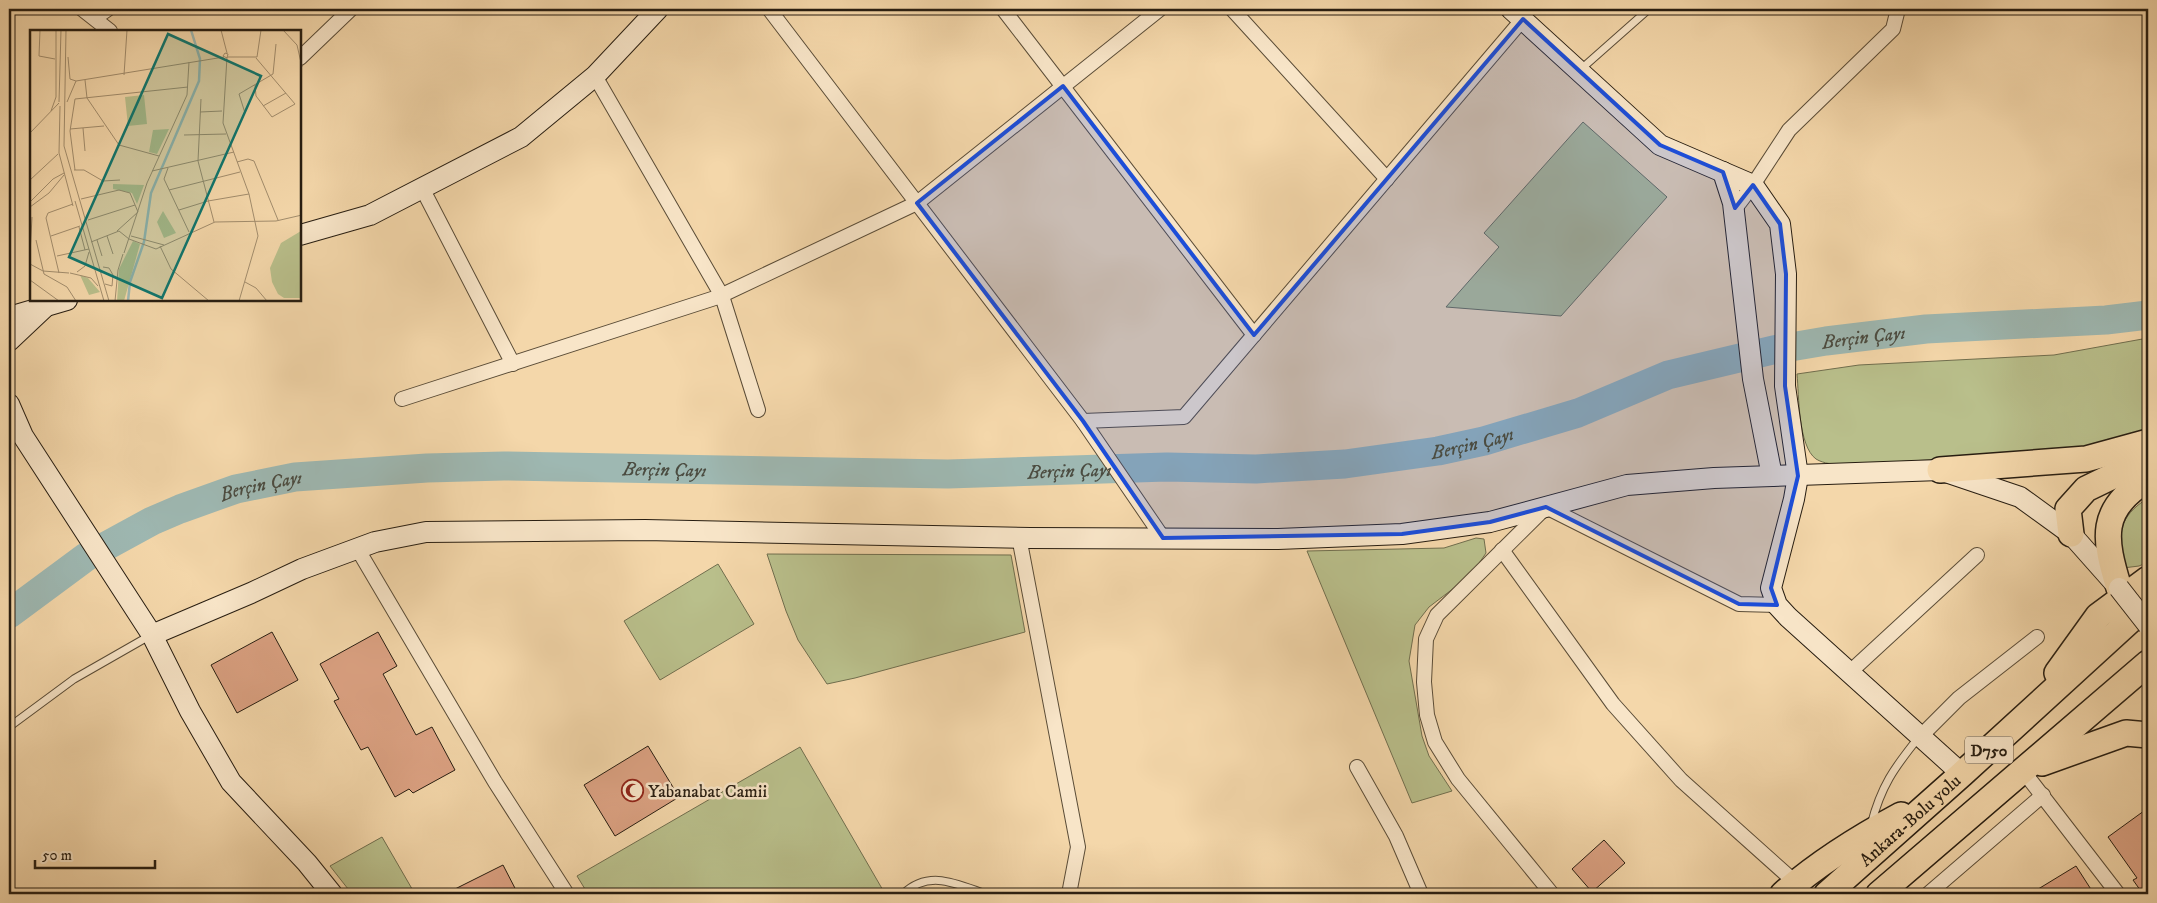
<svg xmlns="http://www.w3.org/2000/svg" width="2157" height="903" viewBox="0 0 2157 903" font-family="'IM FELL DW Pica',serif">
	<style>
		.green { fill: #b9bf8b; stroke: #706e4e }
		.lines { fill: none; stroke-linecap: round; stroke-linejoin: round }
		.river { stroke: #9eb8b2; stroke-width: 29 }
		.building { fill: #dca283; stroke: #271d11 }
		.lane-casing { stroke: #5a4c37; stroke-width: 9 }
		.street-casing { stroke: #5a4c37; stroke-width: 16 }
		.secondary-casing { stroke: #271d11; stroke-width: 22 }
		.highway-casing { stroke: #271d11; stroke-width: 28 }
		.lane { stroke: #f8e5c8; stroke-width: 7 }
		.street { stroke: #f8e5c8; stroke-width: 14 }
		.secondary { stroke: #f8e5c8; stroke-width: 20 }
		.highway { stroke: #f4d7aa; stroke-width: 25 }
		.secondary-bridge-casing { stroke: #271d11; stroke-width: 22; stroke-linecap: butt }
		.secondary-bridge { stroke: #f8e5c8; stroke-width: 20 }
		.marked { fill: #1d4ed8; fill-opacity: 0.2; stroke: #1d4ed8; stroke-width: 4; stroke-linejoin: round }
		.labels { text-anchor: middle; stroke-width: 5; stroke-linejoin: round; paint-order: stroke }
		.shield { fill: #f8e5c8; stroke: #665948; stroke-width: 1 }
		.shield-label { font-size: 16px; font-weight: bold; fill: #271d11 }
		.poi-label { font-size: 18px; fill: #271d11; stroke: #f8e5c8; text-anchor: start }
		.street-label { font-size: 18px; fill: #271d11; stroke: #f8e5c8 }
		.water-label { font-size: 19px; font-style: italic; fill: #4b4c41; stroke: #f8e5c8 }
		.inset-river { fill: none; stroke: #9eb8b2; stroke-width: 2.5 }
		.inset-road { fill: none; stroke: #a28d6d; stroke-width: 1 }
		.view { fill: #0f766e; fill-opacity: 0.15; stroke: #0f766e; stroke-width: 2.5 }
		.inset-edge { fill: none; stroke: #271d11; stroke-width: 2.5 }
	</style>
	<rect width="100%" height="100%" fill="#f4d7aa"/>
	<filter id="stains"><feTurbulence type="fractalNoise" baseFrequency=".004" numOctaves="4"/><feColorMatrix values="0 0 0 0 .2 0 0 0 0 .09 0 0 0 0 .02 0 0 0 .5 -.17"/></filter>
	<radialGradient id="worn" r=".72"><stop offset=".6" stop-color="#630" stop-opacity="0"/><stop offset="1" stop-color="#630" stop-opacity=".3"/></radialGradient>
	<g class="green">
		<path d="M1583,122L1667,197L1561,316L1446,307L1499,247L1484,233Z"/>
		<path d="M2148,338V432L2080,451L1842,465C1834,464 1824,464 1816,459C1798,446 1799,395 1797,374L1859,365L2054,355Z"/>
		<path d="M2148,498V562L2139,566L2123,568C2117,535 2118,517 2148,498Z"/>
		<path d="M1476,538L1484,539L1486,553L1471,575L1429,607L1415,625L1409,661L1422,736L1429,756L1452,791L1412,803L1307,551L1444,548Z"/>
		<path d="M767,554L1011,555L1025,632L855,678L827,684L798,640L786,611Z"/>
		<path d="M718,564L754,624L660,680L624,621Z"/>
		<path d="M800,747L884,892L880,894H588L577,876Z"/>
		<path d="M382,837L415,894H352L330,866Z"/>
	</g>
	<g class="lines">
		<path class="river" id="s1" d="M9,614L86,557L152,521L180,509L236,489L295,477L427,468L504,466L948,474L1167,467L1256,469L1345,464L1438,451L1484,441L1578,413L1668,375L1773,350L1826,341L1926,329L2106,320L2148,315"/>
	</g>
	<g class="building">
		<path d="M272,632L298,680L237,713L211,665Z"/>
		<path d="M378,632L397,666L383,674L416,735L432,727L455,770L413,793L409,789L395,797L368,747L361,750L334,701L339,699L320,664Z"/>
		<path d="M648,746L679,797L615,836L584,785Z"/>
		<path d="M2148,808V894H2143L2133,880L2137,878L2108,837Z"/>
		<path d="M1604,840L1625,863L1592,892L1572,869Z"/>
		<path d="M503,865L518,894H445Z"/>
		<path d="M2076,866L2094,894H2030Z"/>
	</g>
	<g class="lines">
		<defs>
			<g id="lane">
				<path d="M1580,70L1649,9"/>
				<path d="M9,727L74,679L151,635"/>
				<path d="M1871,825C1881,786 1894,768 1919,737"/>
				<path d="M903,894C929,869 957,884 986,894"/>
			</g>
			<g id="street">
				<path d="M82,9L110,31"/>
				<path d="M769,9L1083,421L1163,538"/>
				<path d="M1003,9L1254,335"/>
				<path d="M1232,9L1387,179"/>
				<path d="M95,18L108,9"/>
				<path d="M300,58L351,9"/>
				<path d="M595,76L722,296L758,410"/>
				<path d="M422,188L513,364"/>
				<path d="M1734,210L1753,185L1789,130L1893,29L1898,9"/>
				<path d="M402,399L718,297L917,203L1160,9"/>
				<path d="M1083,421L1184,417L1523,19"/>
				<path d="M1019,537L1078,847L1069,894"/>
				<path d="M357,548L495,782L567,894"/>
				<path d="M1502,550L1613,704L1681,780L1796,883"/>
				<path d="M1850,672L1977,555"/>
				<path d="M1920,737L1959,698L2037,637"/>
				<path d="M1357,767L1396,836L1421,894"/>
				<path d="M2024,772L2118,894"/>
				<path d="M1552,894L1458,779L1435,742L1427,715L1424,682L1426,639L1437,615L1546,507L1739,604L1777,605"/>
				<path d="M1928,894L2043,795"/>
			</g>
			<g id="secondary">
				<path d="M1511,9L1660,145L1753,185L1780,224L1786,274L1785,386L1798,476L1794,499L1771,588L1777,605L1788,617L1962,774"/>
				<path d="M1723,172L1733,203L1753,379L1772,476"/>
				<path d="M300,235L370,215L521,137L595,76L658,9"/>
				<path d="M9,317L67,300"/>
				<path d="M9,341L44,308"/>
				<path d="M9,404L23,436L152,635L190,711L231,782L307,863L332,894"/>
				<path d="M152,635L251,593L302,569L375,542L426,532L645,530L1030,538L1278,539L1402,534L1490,522L1627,485L1714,478L1940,470L2020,497L2071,534L2118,587"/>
			</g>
			<g id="highway">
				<path d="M1940,470L2086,459L2148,442"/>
				<path d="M2071,534L2068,509L2086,489L2148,459"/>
				<path d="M2119,588C2104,539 2098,509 2148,479"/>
				<path d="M2057,673L2098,616L2148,579"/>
				<path d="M2042,763L2126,733L2148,735"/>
				<path d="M1783,894C1818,863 1860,837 1901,815"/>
				<path id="s2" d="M1827,894L1962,774L2148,604"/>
				<path d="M1879,894L2148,663"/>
			</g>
		</defs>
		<use href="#lane" class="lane-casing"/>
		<use href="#street" class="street-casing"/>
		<use href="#secondary" class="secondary-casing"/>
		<use href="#highway" class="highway-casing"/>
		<use href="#lane" class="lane"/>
		<use href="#street" class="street"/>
		<use href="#secondary" class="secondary"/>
		<use href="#highway" class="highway"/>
		<defs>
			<path id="secondary-bridge" d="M2119,588L2148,625"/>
		</defs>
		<use href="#secondary-bridge" class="secondary-bridge-casing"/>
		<use href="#secondary-bridge" class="secondary-bridge"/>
	</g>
	<path class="marked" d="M1523,19L1660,145L1723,172L1735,208L1753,185L1780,224L1786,274L1785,386L1798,476L1771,588L1777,605L1739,604L1546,507L1490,522L1402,534L1163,538L1083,421L917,203L1063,86L1254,335Z"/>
	<defs>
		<symbol id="mosque-ring" viewBox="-11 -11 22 22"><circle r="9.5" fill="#f8e5c8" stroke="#8f2418" stroke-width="1.5"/><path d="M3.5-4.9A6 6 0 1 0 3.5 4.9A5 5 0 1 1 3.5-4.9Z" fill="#8f2418"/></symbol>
	</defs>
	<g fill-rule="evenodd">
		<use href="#mosque-ring" x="620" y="778" width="25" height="25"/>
	</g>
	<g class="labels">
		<rect class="shield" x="1965" y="736.5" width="48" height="27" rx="4"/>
		<g class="shield-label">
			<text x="1989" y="756">D750</text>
		</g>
		<g class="poi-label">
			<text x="648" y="797">Yabanabat Camii</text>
		</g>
		<g class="street-label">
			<text dy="6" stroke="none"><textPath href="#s2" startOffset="111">Ankara-Bolu yolu</textPath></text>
		</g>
		<g class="water-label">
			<text dy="7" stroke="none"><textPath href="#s1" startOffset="1908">Berçin Çayı</textPath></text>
			<text dy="7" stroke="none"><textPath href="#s1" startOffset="1501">Berçin Çayı</textPath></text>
			<text dy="7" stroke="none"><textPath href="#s1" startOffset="691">Berçin Çayı</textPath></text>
			<text dy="7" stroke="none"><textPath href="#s1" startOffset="1096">Berçin Çayı</textPath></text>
			<text dy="7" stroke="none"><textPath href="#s1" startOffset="286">Berçin Çayı</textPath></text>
		</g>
	</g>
	<g transform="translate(30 30)">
		<rect width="271" height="271" fill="#f4d7aa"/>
		<path d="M114,65L117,94L98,96L95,67ZM139,99L127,124L119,122L123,100ZM83,154L114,155L107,174L102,163L83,159ZM133,181L146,203L134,208L127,192ZM271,201V268H254L248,264L242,252L240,238L251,213ZM103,211L110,214L94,271H87L89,239ZM50,245L58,248L70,262L59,265Z" fill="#b9bf8b"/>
		<path class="inset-river" d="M98,271L100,252L114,212L121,163L169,51L170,29L161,0"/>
		<path class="inset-road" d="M10,0L9,26L25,29M36,0L34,116L79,271M191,0L197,23M253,0L267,15L272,37M195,23L198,24L197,28L193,26ZM38,27L40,49L46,51M197,27L193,93L219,164L228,206L209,271M198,27H227L231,0M94,45L97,0M55,50L57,68L89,115L129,126M225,55L226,66L242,87L265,74L226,28M171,69L168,131L184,192M29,72L31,0M37,72L46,51L194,27M30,76L29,123L43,176M233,76L256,63M21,81L26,67V0M170,82L192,81M215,83L209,64L243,44L246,14M53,98L55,121M40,99L74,96M0,103L29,73M154,105L196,104M207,132L218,129L224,131L248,190M138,138L134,149L159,202M44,140H54L73,151L90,150M45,140L40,101L45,69L158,57M122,141L204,122M0,150L28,124M139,160L210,142M51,169L89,160L100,163L108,182L87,201M45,171L74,271M0,172L23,149L34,143M0,177L19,163L34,145M149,180L178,171L219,164M58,190L105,175M49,197L55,220M21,206L50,196M77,206L83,224M101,206L134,215M6,210L14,244L37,257L46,271M67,210L72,226M61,212L89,201L99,209L126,219L185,192L246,191L272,185M130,216L141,239L179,271M94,223L117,153L157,65L159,32M0,224L2,187M27,226L59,219M0,234L13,241L39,243M73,237L79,238L83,245L82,256L75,254M47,242L55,236L59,222M29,243L16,188L18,183L43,174M40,243L61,248L68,256M0,250L29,271M215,252L226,258L237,271M85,271L88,240L93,224M240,271H256"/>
		<path class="view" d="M138,4L231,46L132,268L39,227Z"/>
		<rect width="271" height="271" class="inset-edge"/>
	</g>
	<rect width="2157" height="903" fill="none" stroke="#f4d7aa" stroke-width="30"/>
	<rect x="10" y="10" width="2137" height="883" fill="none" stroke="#271d11" stroke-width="2.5"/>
	<rect x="15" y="15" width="2127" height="873" fill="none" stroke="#271d11"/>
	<path d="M35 860v8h120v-8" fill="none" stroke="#271d11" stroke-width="2.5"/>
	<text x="42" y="860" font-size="15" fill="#271d11" stroke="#f8e5c8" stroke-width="4" paint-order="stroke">50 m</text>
	<rect width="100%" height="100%" filter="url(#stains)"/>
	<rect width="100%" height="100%" fill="url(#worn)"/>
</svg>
